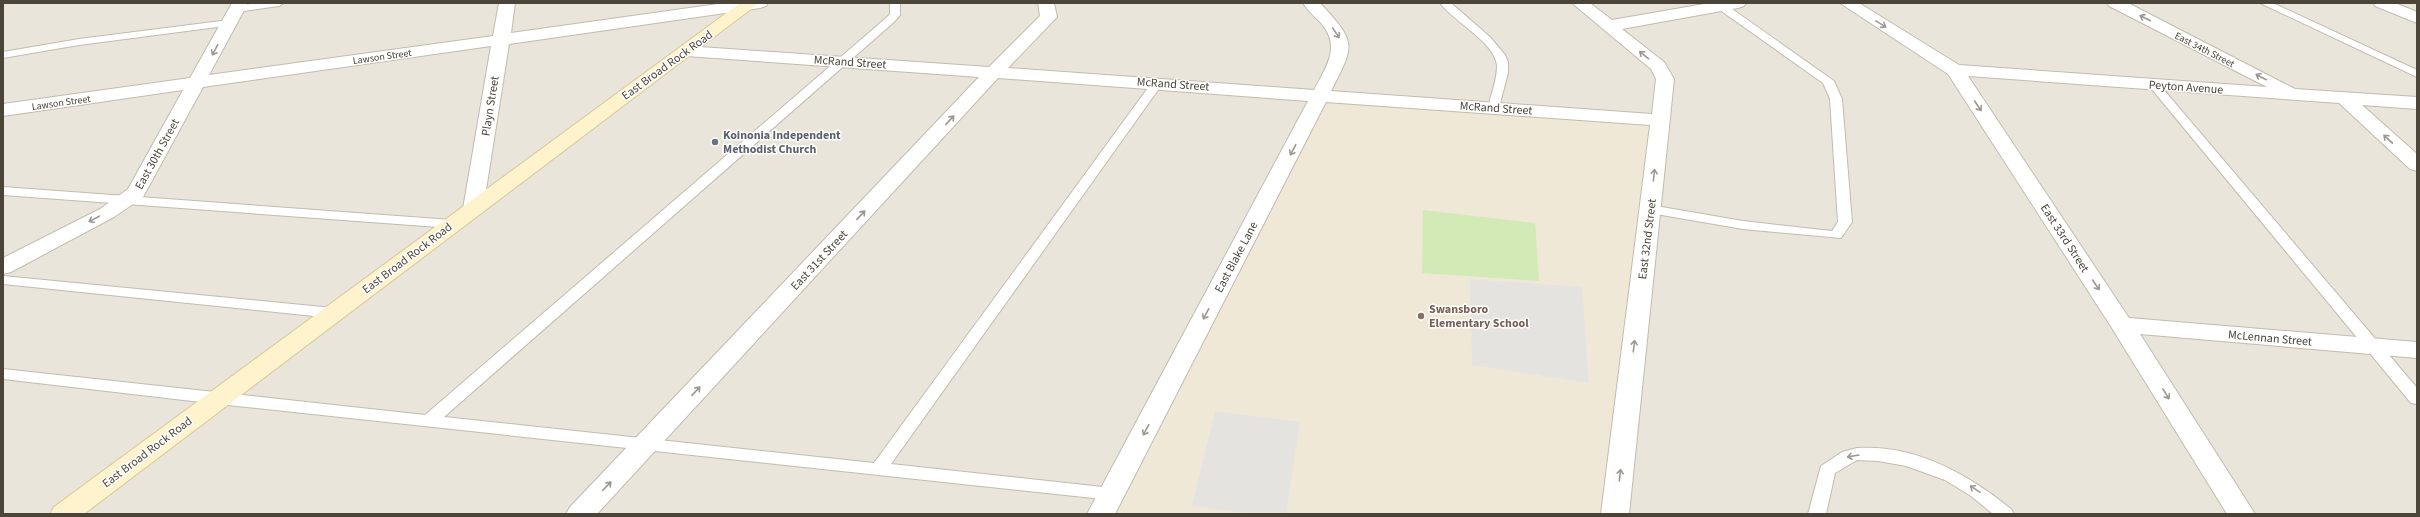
<svg xmlns="http://www.w3.org/2000/svg" width="2420" height="517" viewBox="0 0 2420 517" font-family="'Source Sans 3',sans-serif">
	<style>
		.residential { fill: #eae5da }
		.education { fill: #efe8d6 }
		.green { fill: #d2eab5 }
		.parking { fill: #e5e3e0 }
		.lines { fill: none; stroke-linecap: round; stroke-linejoin: round }
		.lane-casing { stroke: #c2bbae; stroke-width: 2 }
		.street-casing { stroke: #c2bbae; stroke-width: 2 }
		.secondary-casing { stroke: #d6c79b; stroke-width: 2 }
		.lane { fill: #fff; fill-rule: evenodd }
		.street { fill: #fff; fill-rule: evenodd }
		.secondary { fill: #fff3cd; fill-rule: evenodd }
		.oneway { stroke: #9c9892 }
		.worship-dot { fill: #6b7280; stroke: #fff; stroke-width: 1.5 }
		.education-dot { fill: #8d6e63; stroke: #fff; stroke-width: 1.5 }
		.labels { text-anchor: middle; stroke-width: 3; stroke-linejoin: round; paint-order: stroke }
		.far-street-label { font-size: 10px; fill: #4b4439; stroke: #fff }
		.street-label { font-size: 12px; fill: #4b4439; stroke: #fff }
		.worship-label { font-size: 12px; font-weight: bold; fill: #5b616d; stroke: #fff; text-anchor: start }
		.education-label { font-size: 12px; font-weight: bold; fill: #785e54; stroke: #fff; text-anchor: start }
	</style>
	<rect width="100%" height="100%" fill="#f6f3ec"/>
	<rect class="residential" x="3" y="3" width="2414" height="511"/>
	<path class="education" d="M1321,95L1661,118L1615,514H1100Z"/>
	<path class="green" d="M1423,210L1535,223L1539,281L1422,273Z"/>
	<g class="parking">
		<path d="M1470,279L1582,287L1589,383L1472,365Z"/>
		<path d="M1215,411L1300,422L1286,514H1254L1192,506Z"/>
	</g>
	<g class="lines">
		<defs>
			<g id="lane">
				<path d="M257,3H284L279,6L237,12L232,9L237,6Z"/>
				<path d="M890,3H900V15L894,22L444,417L874,463L1153,81L1157,80L1163,83L891,464L1112,488L1118,489L1121,494L1118,499L1112,500L218,404L3,379V369L425,415L886,18L890,14Z"/>
				<path d="M1440,3H1451L1490,37L1505,55L1508,62V73L1498,111L1494,112L1488,108C1491,94 1497,80 1497,66C1496,43 1453,21 1440,3Z"/>
				<path d="M2260,3H2273L2417,70V77Z"/>
				<path d="M1717,4H1725L1834,81L1842,99L1852,222L1841,238L1743,229L1650,213L1643,209L1650,205L1743,221L1832,231L1838,222L1830,99L1823,83L1717,8Z"/>
				<path d="M229,20L233,21V25L79,45L3,58V52L79,39Z"/>
				<path d="M2154,82L2158,83L2417,388V404L2411,403L2150,87L2148,85L2150,83Z"/>
				<path d="M3,187L452,220L459,224L452,228L3,195Z"/>
				<path d="M3,276L333,308L340,313L333,318L3,284Z"/>
				<path d="M1857,448C1915,444 1968,474 2011,509L2014,514H1993L1971,496L1945,480L1906,466L1878,461L1857,460L1835,473L1826,514H1808L1821,466L1842,452Z"/>
			</g>
			<g id="street">
				<path d="M232,3H248L209,75L493,36L499,3H515L511,33L725,3H768L766,6L760,8L509,44L483,209L480,213L473,215L466,213L463,209L491,46L203,87L143,197L114,217L11,272L3,274V258L100,209L128,189L183,90L3,116V104L190,78Z"/>
				<path d="M1038,3H1054L1057,17L1008,68L1314,90C1326,67 1341,48 1322,24C1315,17 1308,11 1303,3H1320C1357,43 1355,44 1331,91L1652,114L1656,79L1651,69L1572,3H1590L1612,20L1710,3H1746L1744,6L1738,8L1622,29L1664,62L1674,79L1629,514H1601L1650,125L1326,102L1115,514H1087L1308,101L998,78L597,514H566L570,507L979,77L686,56L680,55L677,51L680,47L686,46L989,67L1040,16Z"/>
				<path d="M1840,3H1859L1959,65L2267,87L2109,6L2107,3H2128L2295,89L2417,97V109L2362,105L2417,154V171L2410,169L2339,103L1968,76L2129,318L2417,342V358L2140,334L2255,514H2227L2110,325L1948,74Z"/>
				<path d="M2373,3H2395L2417,12V23L2375,6Z"/>
			</g>
			<path id="secondary" d="M740,3H759L84,514H50L54,507Z"/>
		</defs>
		<use href="#lane" class="lane-casing"/>
		<use href="#street" class="street-casing"/>
		<use href="#secondary" class="secondary-casing"/>
		<use href="#lane" class="lane"/>
		<use href="#street" class="street"/>
		<use href="#secondary" class="secondary"/>
	</g>
	<defs><path id="oneway-shaft" d="M-6 0H5M1.5-3L5.5 0L1.5 3" fill="none" stroke-width="1.6" stroke-linecap="round" stroke-linejoin="round"/></defs>
	<g class="oneway">
		<use href="#oneway-shaft" transform="translate(2145 18) rotate(-153)"/>
		<use href="#oneway-shaft" transform="translate(1881 24) rotate(32)"/>
		<use href="#oneway-shaft" transform="translate(1336 33) rotate(56)"/>
		<use href="#oneway-shaft" transform="translate(215 50) rotate(118)"/>
		<use href="#oneway-shaft" transform="translate(1644 55) rotate(-141)"/>
		<use href="#oneway-shaft" transform="translate(2261 77) rotate(-153)"/>
		<use href="#oneway-shaft" transform="translate(1978 106) rotate(57)"/>
		<use href="#oneway-shaft" transform="translate(950 120) rotate(-47)"/>
		<use href="#oneway-shaft" transform="translate(2388 139) rotate(-137)"/>
		<use href="#oneway-shaft" transform="translate(1293 150) rotate(118)"/>
		<use href="#oneway-shaft" transform="translate(1654 175) rotate(-84)"/>
		<use href="#oneway-shaft" transform="translate(861 215) rotate(-47)"/>
		<use href="#oneway-shaft" transform="translate(94 219) rotate(152)"/>
		<use href="#oneway-shaft" transform="translate(2096 285) rotate(57)"/>
		<use href="#oneway-shaft" transform="translate(1206 314) rotate(118)"/>
		<use href="#oneway-shaft" transform="translate(1634 346) rotate(-83)"/>
		<use href="#oneway-shaft" transform="translate(696 391) rotate(-47)"/>
		<use href="#oneway-shaft" transform="translate(2166 394) rotate(58)"/>
		<use href="#oneway-shaft" transform="translate(1146 430) rotate(118)"/>
		<use href="#oneway-shaft" transform="translate(1853 456) rotate(170)"/>
		<use href="#oneway-shaft" transform="translate(1620 475) rotate(-83)"/>
		<use href="#oneway-shaft" transform="translate(607 486) rotate(-46)"/>
		<use href="#oneway-shaft" transform="translate(1975 489) rotate(-146)"/>
	</g>
	<circle class="worship-dot" cx="715" cy="142" r="4"/>
	<circle class="education-dot" cx="1421" cy="316" r="4"/>
	<g class="labels">
		<g class="far-street-label">
			<text transform="translate(2205 49) rotate(27)" y="4">East 34th Street</text>
			<text transform="translate(382 56) rotate(-8)" y="4">Lawson Street</text>
			<text transform="translate(61 102) rotate(-8)" y="4">Lawson Street</text>
		</g>
		<g class="street-label">
			<text transform="translate(850 62) rotate(4)" y="4">McRand Street</text>
			<text transform="translate(667 65) rotate(-36)" y="4">East Broad Rock Road</text>
			<text transform="translate(1173 84) rotate(4)" y="4">McRand Street</text>
			<text transform="translate(2186 87) rotate(4)" y="4">Peyton Avenue</text>
			<text transform="translate(490 106) rotate(-81)" y="4">Playn Street</text>
			<text transform="translate(1496 108) rotate(4)" y="4">McRand Street</text>
			<text transform="translate(157 154) rotate(-61)" y="4">East 30th Street</text>
			<text transform="translate(2065 238) rotate(57)" y="4">East 33rd Street</text>
			<text transform="translate(1647 239) rotate(-83)" y="4">East 32nd Street</text>
			<text transform="translate(1236 257) rotate(-62)" y="4">East Blake Lane</text>
			<text transform="translate(407 258) rotate(-37)" y="4">East Broad Rock Road</text>
			<text transform="translate(819 260) rotate(-47)" y="4">East 31st Street</text>
			<text transform="translate(2270 338) rotate(5)" y="4">McLennan Street</text>
			<text transform="translate(147 452) rotate(-37)" y="4">East Broad Rock Road</text>
		</g>
		<g class="worship-label">
			<text x="723" y="139">Koinonia Independent<tspan x="723" dy="14">Methodist Church</tspan></text>
		</g>
		<g class="education-label">
			<text x="1429" y="313">Swansboro<tspan x="1429" dy="14">Elementary School</tspan></text>
		</g>
	</g>
	<rect width="2420" height="517" fill="none" stroke="#4b4439" stroke-width="8"/>
</svg>
